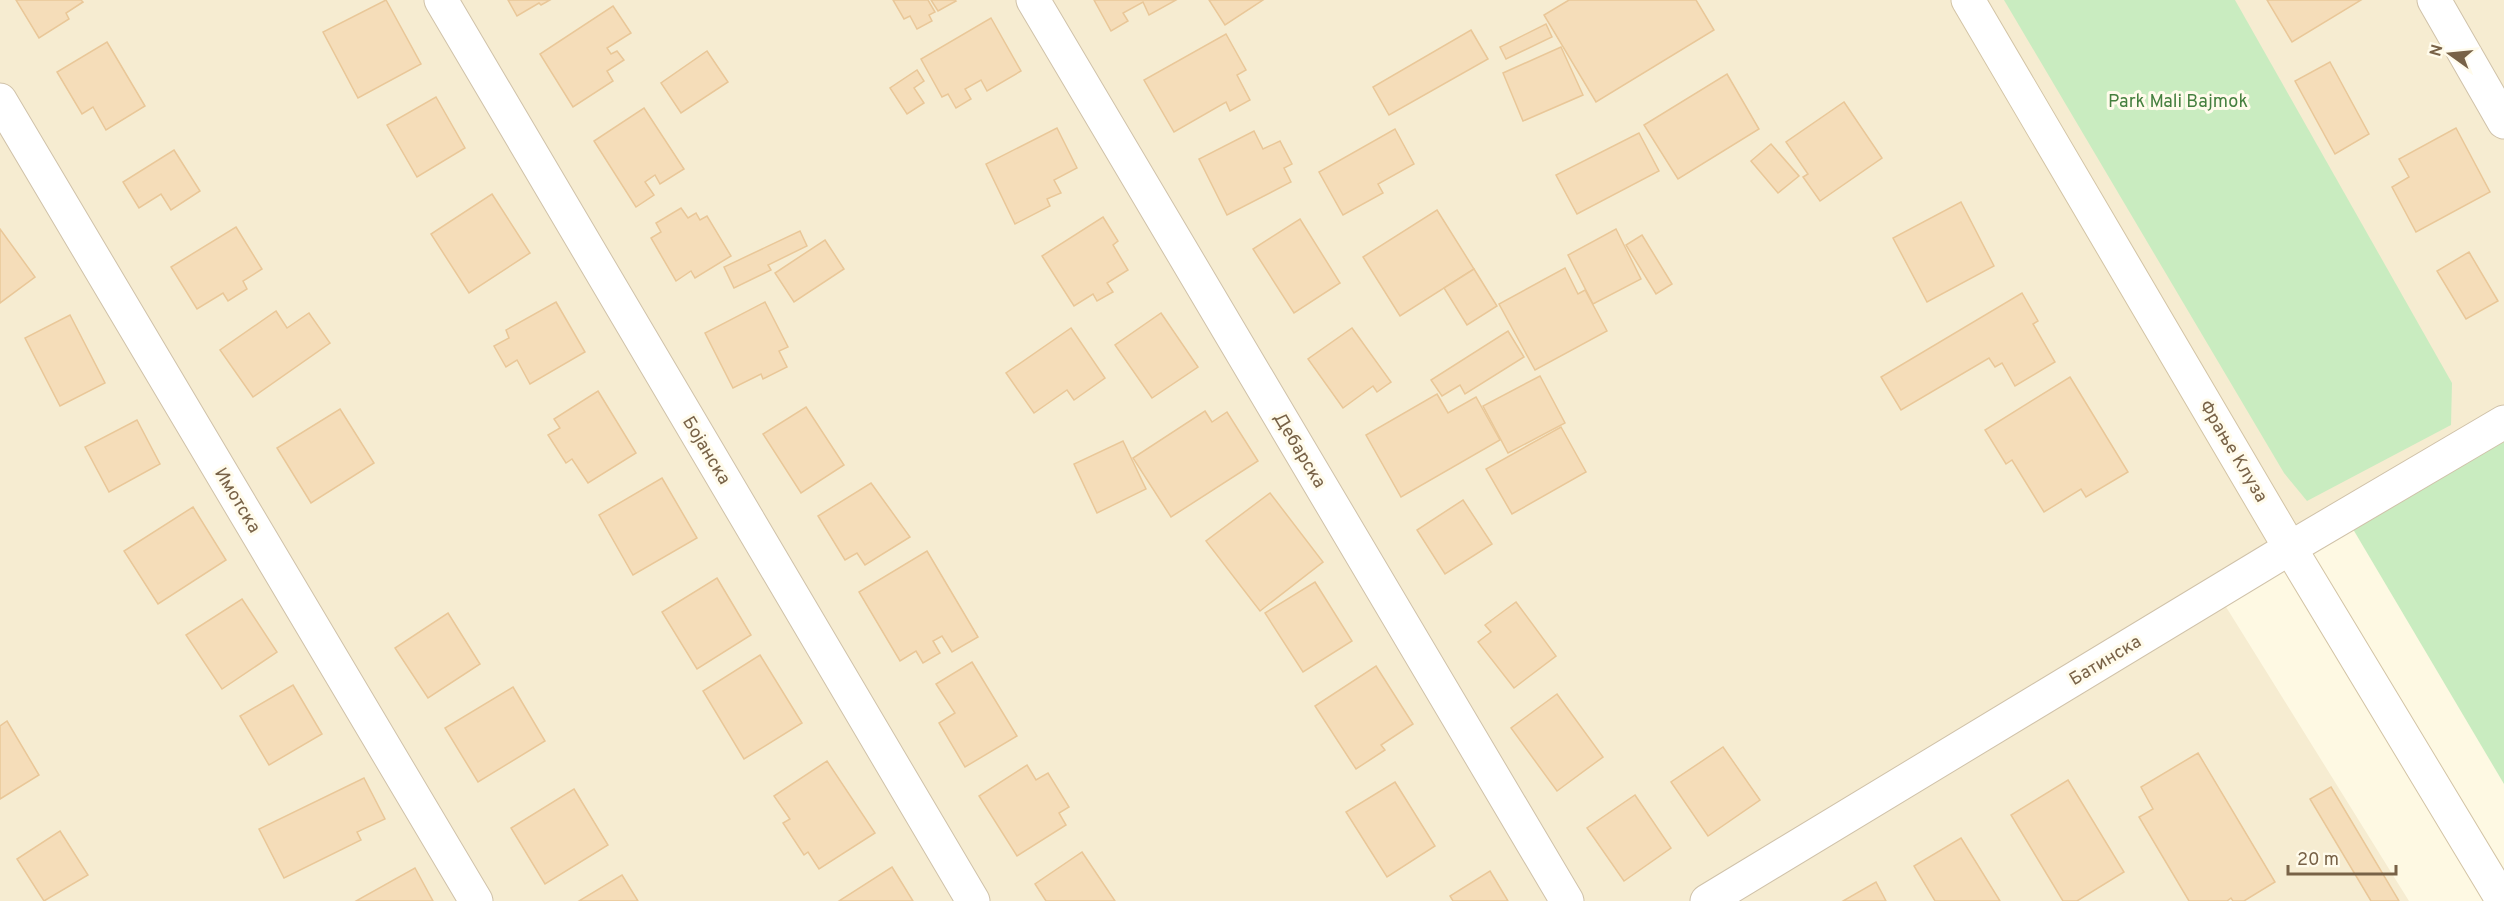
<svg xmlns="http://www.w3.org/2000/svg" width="2504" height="901" viewBox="0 0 2504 901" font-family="Overpass,sans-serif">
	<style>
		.residential { fill: #f6ecd1 }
		.green { fill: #c9ecc0 }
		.building { fill: #f5ddb9; stroke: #e9c798; stroke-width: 1.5 }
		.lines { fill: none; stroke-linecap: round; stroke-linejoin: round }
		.minor-casing { stroke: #d0c2a9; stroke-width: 35 }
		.secondary-casing { stroke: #d3c4a5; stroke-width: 35 }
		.minor { stroke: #fff; stroke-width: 33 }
		.secondary { stroke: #fff; stroke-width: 33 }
		.labels { text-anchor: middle; stroke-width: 6; stroke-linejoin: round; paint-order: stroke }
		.park-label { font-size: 18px; fill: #447f3e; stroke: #fffbeb }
		.street-label { font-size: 18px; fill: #786247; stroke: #fffbeb }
	</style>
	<rect width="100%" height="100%" fill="#fef9e3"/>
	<path class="residential" d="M0,0H2504V428L2218,594L2409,901H0Z"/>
	<g class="green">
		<path d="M2004,0H2235L2452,383L2451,425L2307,501L2284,473Z"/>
		<path d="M2504,428V784L2347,519Z"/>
	</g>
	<g class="building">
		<path d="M16,0H81L83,2L66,13L69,19L39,38Z"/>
		<path d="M386,0L421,64L358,98L323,32Z"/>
		<path d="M508,0H550L541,5L539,3L517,16Z"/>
		<path d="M893,0H928L935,12L929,15L932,21L917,29L910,16L904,19Z"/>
		<path d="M931,0H955L956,1L938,11Z"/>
		<path d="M1094,0H1176L1149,15L1143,2L1123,13L1128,21L1111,31Z"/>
		<path d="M1209,0H1263L1225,25Z"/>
		<path d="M1569,0H1696L1714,30L1596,102L1544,15Z"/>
		<path d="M2267,0H2361L2292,42Z"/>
		<path d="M613,6L631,33L607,48L611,54L617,51L624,60L607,71L613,81L573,107L540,54Z"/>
		<path d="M991,18L1021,71L987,91L981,80L965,89L971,99L956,108L948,94L942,97L921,59Z"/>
		<path d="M1546,24L1552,37L1506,59L1500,47Z"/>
		<path d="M1471,30L1488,59L1389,115L1373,87Z"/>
		<path d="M1226,34L1246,70L1237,75L1250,100L1230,111L1226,102L1174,132L1144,80Z"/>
		<path d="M107,42L145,106L106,130L93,107L82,114L57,72Z"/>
		<path d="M1561,47L1583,95L1523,121L1503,73Z"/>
		<path d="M707,51L728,82L681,113L661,83Z"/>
		<path d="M2330,62L2369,134L2335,154L2295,81Z"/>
		<path d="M917,70L924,81L914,88L924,103L907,114L890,88Z"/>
		<path d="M1727,74L1759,129L1678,179L1644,125Z"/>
		<path d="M436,97L465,148L417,177L387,125Z"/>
		<path d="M1844,102L1882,158L1820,201L1803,177L1808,174L1786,142Z"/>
		<path d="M644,108L684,169L660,184L655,175L645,182L654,195L636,207L594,141Z"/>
		<path d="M1057,128L1077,168L1054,180L1061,193L1047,199L1050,206L1015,224L986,164Z"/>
		<path d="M2456,128L2490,192L2416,232L2392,187L2409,177L2399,159Z"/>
		<path d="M1395,129L1414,164L1378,184L1383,193L1343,215L1319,172Z"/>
		<path d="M1254,131L1263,149L1280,141L1292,164L1284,168L1291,182L1227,215L1199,159Z"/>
		<path d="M1639,133L1659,171L1577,214L1556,175Z"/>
		<path d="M1771,144L1799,176L1778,193L1751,161Z"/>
		<path d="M174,150L200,191L171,210L161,194L139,208L123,182Z"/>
		<path d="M492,194L530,253L469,293L431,234Z"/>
		<path d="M1961,202L1994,266L1927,302L1893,238Z"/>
		<path d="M681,208L688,218L696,213L700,220L707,216L731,256L695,278L691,271L676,281L651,238L661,232L656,223Z"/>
		<path d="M1437,210L1474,269L1400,316L1363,257Z"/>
		<path d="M1103,217L1118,241L1113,245L1128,270L1107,283L1113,292L1097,301L1093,294L1074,306L1042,256Z"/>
		<path d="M1300,219L1340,283L1294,313L1253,249Z"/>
		<path d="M236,227L262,269L243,281L247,289L228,301L223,293L197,309L171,267Z"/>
		<path d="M0,229L35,277L0,303Z"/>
		<path d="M1616,229L1641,279L1593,304L1568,255Z"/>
		<path d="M800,231L807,246L768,265L771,270L734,288L724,267Z"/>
		<path d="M1642,235L1672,284L1656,294L1626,245Z"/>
		<path d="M825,240L844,269L794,302L775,273Z"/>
		<path d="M2469,252L2498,301L2466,319L2437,271Z"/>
		<path d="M1565,268L1578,294L1585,290L1607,331L1535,370L1499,304Z"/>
		<path d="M1474,269L1497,306L1467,325L1444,288Z"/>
		<path d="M2022,293L2038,321L2033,324L2055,362L2015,386L2002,363L1995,367L1989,358L1901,410L1881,377Z"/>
		<path d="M556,302L585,352L530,384L517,360L506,367L494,346L509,338L506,330Z"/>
		<path d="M765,302L788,347L779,351L787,367L763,379L761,374L733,388L705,333Z"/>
		<path d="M276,311L287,328L309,313L330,343L253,397L220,350Z"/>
		<path d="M1161,313L1198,367L1152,398L1115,345Z"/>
		<path d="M70,315L105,383L60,406L25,338Z"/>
		<path d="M1071,328L1105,378L1074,400L1067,390L1034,413L1006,373Z"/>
		<path d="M1352,328L1391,382L1377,392L1373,386L1343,408L1308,359Z"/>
		<path d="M1508,331L1524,357L1465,394L1460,385L1442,396L1431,380Z"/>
		<path d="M1540,376L1565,423L1508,453L1483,406Z"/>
		<path d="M2070,377L2128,472L2086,497L2081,489L2044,512L2012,460L2006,464L1985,430Z"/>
		<path d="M598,391L636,453L588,483L572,459L566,463L548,435L560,428L554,419Z"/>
		<path d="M1437,394L1448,413L1476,397L1500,440L1401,497L1366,435Z"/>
		<path d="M806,407L844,465L801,493L763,434Z"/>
		<path d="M340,409L374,463L311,503L277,448Z"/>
		<path d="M1205,411L1212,422L1227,412L1258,461L1171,517L1133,458Z"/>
		<path d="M137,420L160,464L109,492L85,447Z"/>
		<path d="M1561,427L1586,472L1512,514L1486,469Z"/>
		<path d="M1123,441L1146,489L1097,513L1074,464Z"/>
		<path d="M662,478L697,538L633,575L599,515Z"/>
		<path d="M871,483L910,537L865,565L857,553L845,560L818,516Z"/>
		<path d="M1270,493L1323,562L1260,611L1206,541Z"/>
		<path d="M1463,500L1492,544L1445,574L1417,530Z"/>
		<path d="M193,507L226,560L158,604L124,551Z"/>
		<path d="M927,551L978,637L952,652L942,636L933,641L940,653L923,663L916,651L900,661L859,592Z"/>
		<path d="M717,578L751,635L697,669L662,612Z"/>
		<path d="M1315,582L1352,641L1303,672L1265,613Z"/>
		<path d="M242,599L277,652L222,689L186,635Z"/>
		<path d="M1516,602L1556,656L1514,688L1478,642L1491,632L1485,625Z"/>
		<path d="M448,613L480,664L428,698L395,648Z"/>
		<path d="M760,655L802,723L744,759L703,691Z"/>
		<path d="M972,662L1017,736L965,767L939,723L955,713L936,684Z"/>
		<path d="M1376,666L1413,724L1381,745L1385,750L1356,769L1315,706Z"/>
		<path d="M293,685L322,734L269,765L240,716Z"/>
		<path d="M513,687L545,741L478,782L445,728Z"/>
		<path d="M1557,694L1603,757L1557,791L1511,728Z"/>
		<path d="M7,721L39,775L0,799V726Z"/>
		<path d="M1723,747L1760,800L1708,836L1671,782Z"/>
		<path d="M2198,753L2275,882L2244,901H2233L2231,898L2227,901H2189L2139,817L2153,809L2141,787Z"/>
		<path d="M827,761L875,833L819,869L808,852L804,855L783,823L790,819L774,796Z"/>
		<path d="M1027,765L1036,780L1048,773L1069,807L1059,813L1066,825L1017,856L979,796Z"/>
		<path d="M364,778L385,819L357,832L361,840L284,878L259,829Z"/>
		<path d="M2068,780L2124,872L2077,901H2063L2011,815Z"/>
		<path d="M1395,782L1435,846L1387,877L1346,812Z"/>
		<path d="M2331,787L2399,901H2371L2310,799Z"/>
		<path d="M574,789L608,845L545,884L511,828Z"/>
		<path d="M1635,795L1671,848L1624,881L1587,828Z"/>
		<path d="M60,831L88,875L44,901L17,859Z"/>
		<path d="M1961,838L2000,901H1935L1914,866Z"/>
		<path d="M1082,852L1115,901H1046L1035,884Z"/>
		<path d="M892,867L913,901H839Z"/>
		<path d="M415,868L433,901H356Z"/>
		<path d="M1490,871L1508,901H1453L1450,896Z"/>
		<path d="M622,875L638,901H579Z"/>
		<path d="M1876,882L1886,901H1843Z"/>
	</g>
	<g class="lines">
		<defs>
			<g id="minor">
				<path d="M441,0L973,901"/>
				<path d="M1033,0L1567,901"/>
				<path d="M2434,0L2504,122"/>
				<path d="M0,100L476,901"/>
				<path d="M1707,901L2290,548L2504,422"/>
			</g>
			<path id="secondary" d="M1968,0L2290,548L2503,901"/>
		</defs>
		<use href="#minor" class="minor-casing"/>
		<use href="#secondary" class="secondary-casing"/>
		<use href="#minor" class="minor"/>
		<use href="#secondary" class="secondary"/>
	</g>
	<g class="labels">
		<g class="park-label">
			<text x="2178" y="107">Park Mali Bajmok</text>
		</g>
		<g class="street-label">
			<text transform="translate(707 450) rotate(59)" y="6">Бојанска</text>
			<text transform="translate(1300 450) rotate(59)" y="6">Дебарска</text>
			<text transform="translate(2234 451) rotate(59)" y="6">Фрање Клуза</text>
			<text transform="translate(238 500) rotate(59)" y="6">Имотска</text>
			<text transform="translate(2105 660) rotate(-31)" y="6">Батинска</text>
		</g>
	</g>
	<g transform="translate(2450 54) rotate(285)" stroke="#fffbeb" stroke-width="4.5" paint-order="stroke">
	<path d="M0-4.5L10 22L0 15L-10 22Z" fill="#786247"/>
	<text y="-9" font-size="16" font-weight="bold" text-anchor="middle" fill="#786247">N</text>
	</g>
	<path d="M2288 865v9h108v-9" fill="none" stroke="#786247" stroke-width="3"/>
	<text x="2297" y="865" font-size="18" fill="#786247" stroke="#fffbeb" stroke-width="4.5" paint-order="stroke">20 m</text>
</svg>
